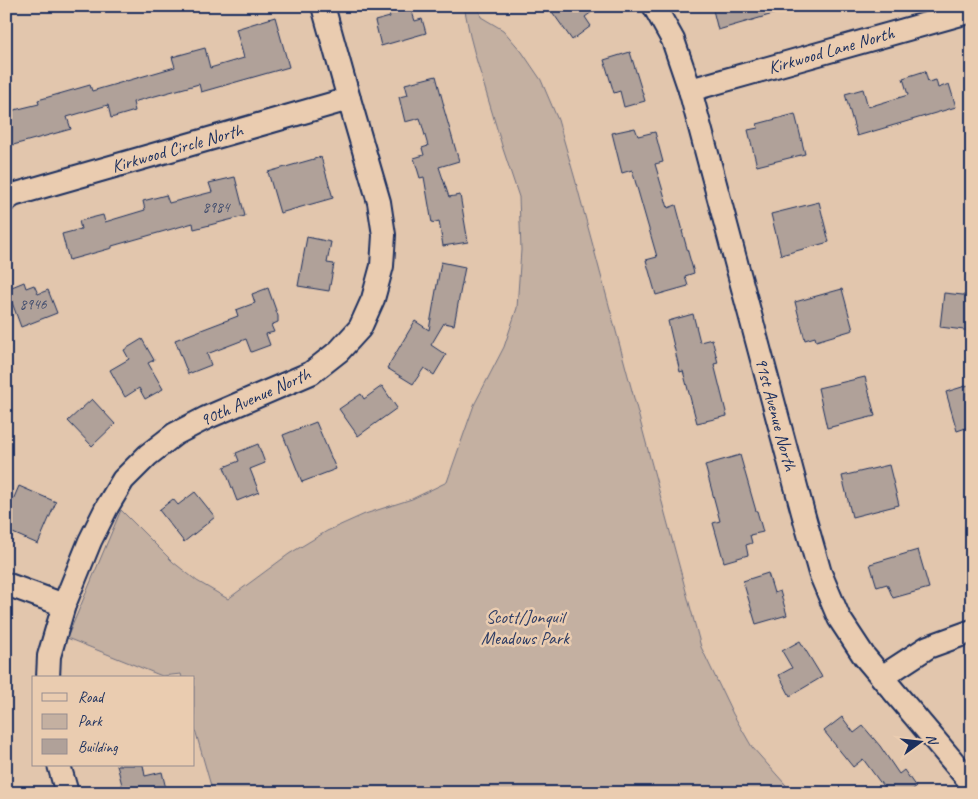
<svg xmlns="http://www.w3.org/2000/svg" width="978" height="799" viewBox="0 0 978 799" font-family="Caveat,sans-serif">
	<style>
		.green { fill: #c4b0a1; stroke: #707080 }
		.building { fill: #b0a199; stroke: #1b2f5e }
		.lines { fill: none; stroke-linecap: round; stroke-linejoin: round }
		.minor-casing { stroke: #1b2f5e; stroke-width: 26 }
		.minor { stroke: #eaccb0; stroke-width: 22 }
		.labels { text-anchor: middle; stroke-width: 5; stroke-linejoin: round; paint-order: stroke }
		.number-label { font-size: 15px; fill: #404c6d }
		.street-label { font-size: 18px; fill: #1b2f5e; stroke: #eaccb0 }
		.park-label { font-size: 18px; fill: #2c3c65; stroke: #eaccb0 }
	</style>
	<rect width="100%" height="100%" fill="#e2c6ad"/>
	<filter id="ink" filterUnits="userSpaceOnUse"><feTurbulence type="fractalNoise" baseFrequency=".02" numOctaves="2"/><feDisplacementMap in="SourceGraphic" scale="10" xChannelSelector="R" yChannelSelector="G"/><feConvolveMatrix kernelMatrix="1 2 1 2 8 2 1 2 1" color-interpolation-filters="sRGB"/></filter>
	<g filter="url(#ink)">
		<path class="green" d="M464,6H478L481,17L503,30L522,52L541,80L558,120L575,179L701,647L733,714L752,747L793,793H213L194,726V678H182L181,674L162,676L67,638L121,510L173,562L197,581L228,599L289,554L327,531L365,514L412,499L447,482L474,405L504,347L517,308L521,250L519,197L503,149L475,55L470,36Z"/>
		<g class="building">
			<path d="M387,6H410L415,21L422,19L426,33L381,46L375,21L390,17Z"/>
			<path d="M548,6H600L585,17L591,26L572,40Z"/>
			<path d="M712,6H786L787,10L718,30Z"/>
			<path d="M275,17L289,67L201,92L199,84L133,102L135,111L111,118L108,105L67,117L71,129L6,147V112L39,104L38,100L90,85L92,91L175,67L172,57L205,48L210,68L244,58L236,29Z"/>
			<path d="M630,52L645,101L624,107L620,91L614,93L604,60Z"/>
			<path d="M925,71L928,82L936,80L938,88L949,84L956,107L857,136L845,94L863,89L868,107L908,95L903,78Z"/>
			<path d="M436,76L444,106H443L459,161L439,167L449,197L460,195L468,242L443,246L439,221L432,223L424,177L420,178L414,158L424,155L422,148L428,146L420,118L405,122L399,97L408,95L405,84Z"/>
			<path d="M795,114L805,154L757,166L748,130L758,128L757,124Z"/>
			<path d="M635,128L638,136L655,132L663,162L655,164L668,208L676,205L683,231H682L694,273L685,276L688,286L656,295L646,260L657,257L632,170L622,173L612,133Z"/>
			<path d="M321,157L333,198L280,213L268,172Z"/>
			<path d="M235,177L245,216L194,229L193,223L112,246V248L69,260L62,234L81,229L79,221L103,215L105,222L145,210L143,201L166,195L169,203L212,192L209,183Z"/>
			<path d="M819,202L829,242L781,255L771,214Z"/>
			<path d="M307,237L331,242L327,263L334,264L329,291L298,286Z"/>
			<path d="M441,262L465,267L454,325L444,323L431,345L446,355L434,375L424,368L413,384L387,368L415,321L429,330Z"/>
			<path d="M24,282L26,288L34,285L38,294L48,290L57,313L21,327L7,289Z"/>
			<path d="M268,288L278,316V322L271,325L274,332L266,334L270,345L251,352L246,339L207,354L211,365L188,374L175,340L238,316L236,310L255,303L252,294Z"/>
			<path d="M842,289L853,330L816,341L815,337L805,340L795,302Z"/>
			<path d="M944,293L972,296V331L940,327Z"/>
			<path d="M693,314L700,342L712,339L718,363L714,364L727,416L697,423L683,371L680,372L668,321Z"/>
			<path d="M142,339L154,360L148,363L163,389L145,399L139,388L125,397L110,370L129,359L124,350Z"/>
			<path d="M865,377L875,416L827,428L818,388Z"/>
			<path d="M972,384V426L957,431L946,392Z"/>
			<path d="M382,386L397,408L358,436L339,409L361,394L364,399Z"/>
			<path d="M92,399L115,424L92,446L68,421Z"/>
			<path d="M316,422L336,469L302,482L283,435Z"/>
			<path d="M258,444L265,463L250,469L259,492L237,501L224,467L239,461L236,453Z"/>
			<path d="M740,455L756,511H757L763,532L750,535L752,543L746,545L748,555L724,562L713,523L720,521L705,465Z"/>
			<path d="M889,465L899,505L852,517L842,476Z"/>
			<path d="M19,486L56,502L38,544L6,530V516Z"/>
			<path d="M195,492L215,517L184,542L159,510L173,499L178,505Z"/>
			<path d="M918,550L929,588L893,598L887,584L877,587L870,564Z"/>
			<path d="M768,573L774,593L780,591L787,615L756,624L743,581Z"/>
			<path d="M800,641L822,677L790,696L779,675L792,668L782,651Z"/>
			<path d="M842,717L854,733L863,726L880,746L899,774L904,770L916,787L908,793H888L863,759L853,767L824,731Z"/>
			<path d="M117,765H143L145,776L162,772L167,793H124Z"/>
		</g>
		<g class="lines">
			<defs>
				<g id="minor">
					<path d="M654,6L673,40L690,90L803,513L820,573L839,618L864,656L972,784"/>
					<path d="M690,90L972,11"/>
					<path d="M6,200L13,195L349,99"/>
					<path d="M6,584L64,605"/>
					<path d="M882,677L928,647L972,631"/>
					<path d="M48,678L49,656L64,605L90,541L107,507L123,480L148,455L175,434L206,418L311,373L339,351L360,328L373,299L382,266L384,235L379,202L349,99L323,6"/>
					<path d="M59,765L67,793"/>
				</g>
			</defs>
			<use href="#minor" class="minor-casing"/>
			<use href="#minor" class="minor"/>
		</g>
	</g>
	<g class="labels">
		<g class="number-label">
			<text x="216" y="212">8984</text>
			<text x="33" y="309">8946</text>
		</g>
		<g class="street-label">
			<text transform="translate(831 50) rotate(-16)" y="6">Kirkwood Lane North</text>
			<text transform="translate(177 148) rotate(-16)" y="6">Kirkwood Circle North</text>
			<text transform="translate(255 397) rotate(-24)" y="6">90th Avenue North</text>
			<text transform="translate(776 414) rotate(75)" y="6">91st Avenue North</text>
		</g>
		<g class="park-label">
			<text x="525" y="623">Scott/Jonquil<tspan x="525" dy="21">Meadows Park</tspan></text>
		</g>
	</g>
	<rect width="978" height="799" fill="none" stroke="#eaccb0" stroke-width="25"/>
	<rect x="12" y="12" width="953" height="774" fill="none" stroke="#1b2f5e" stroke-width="2" filter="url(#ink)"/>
	<rect x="32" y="676" width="162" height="90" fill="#eaccb0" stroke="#978d8f"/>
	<rect x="42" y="693" width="25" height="8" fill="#eaccb0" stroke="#978d8f"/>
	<text x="78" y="702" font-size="15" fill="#1b2f5e">Road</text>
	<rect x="42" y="714" width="25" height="15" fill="#c4b0a1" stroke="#978d8f"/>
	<text x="78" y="726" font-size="15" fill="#1b2f5e">Park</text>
	<rect x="42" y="739" width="25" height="15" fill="#b0a199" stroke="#978d8f"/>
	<text x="78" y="752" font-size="15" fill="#1b2f5e">Building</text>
	<g transform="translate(920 742) rotate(75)" stroke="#eaccb0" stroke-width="4" paint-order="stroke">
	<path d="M0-4L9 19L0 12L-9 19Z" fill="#1b2f5e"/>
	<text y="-8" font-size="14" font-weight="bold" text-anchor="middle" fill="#1b2f5e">N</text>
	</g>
</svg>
